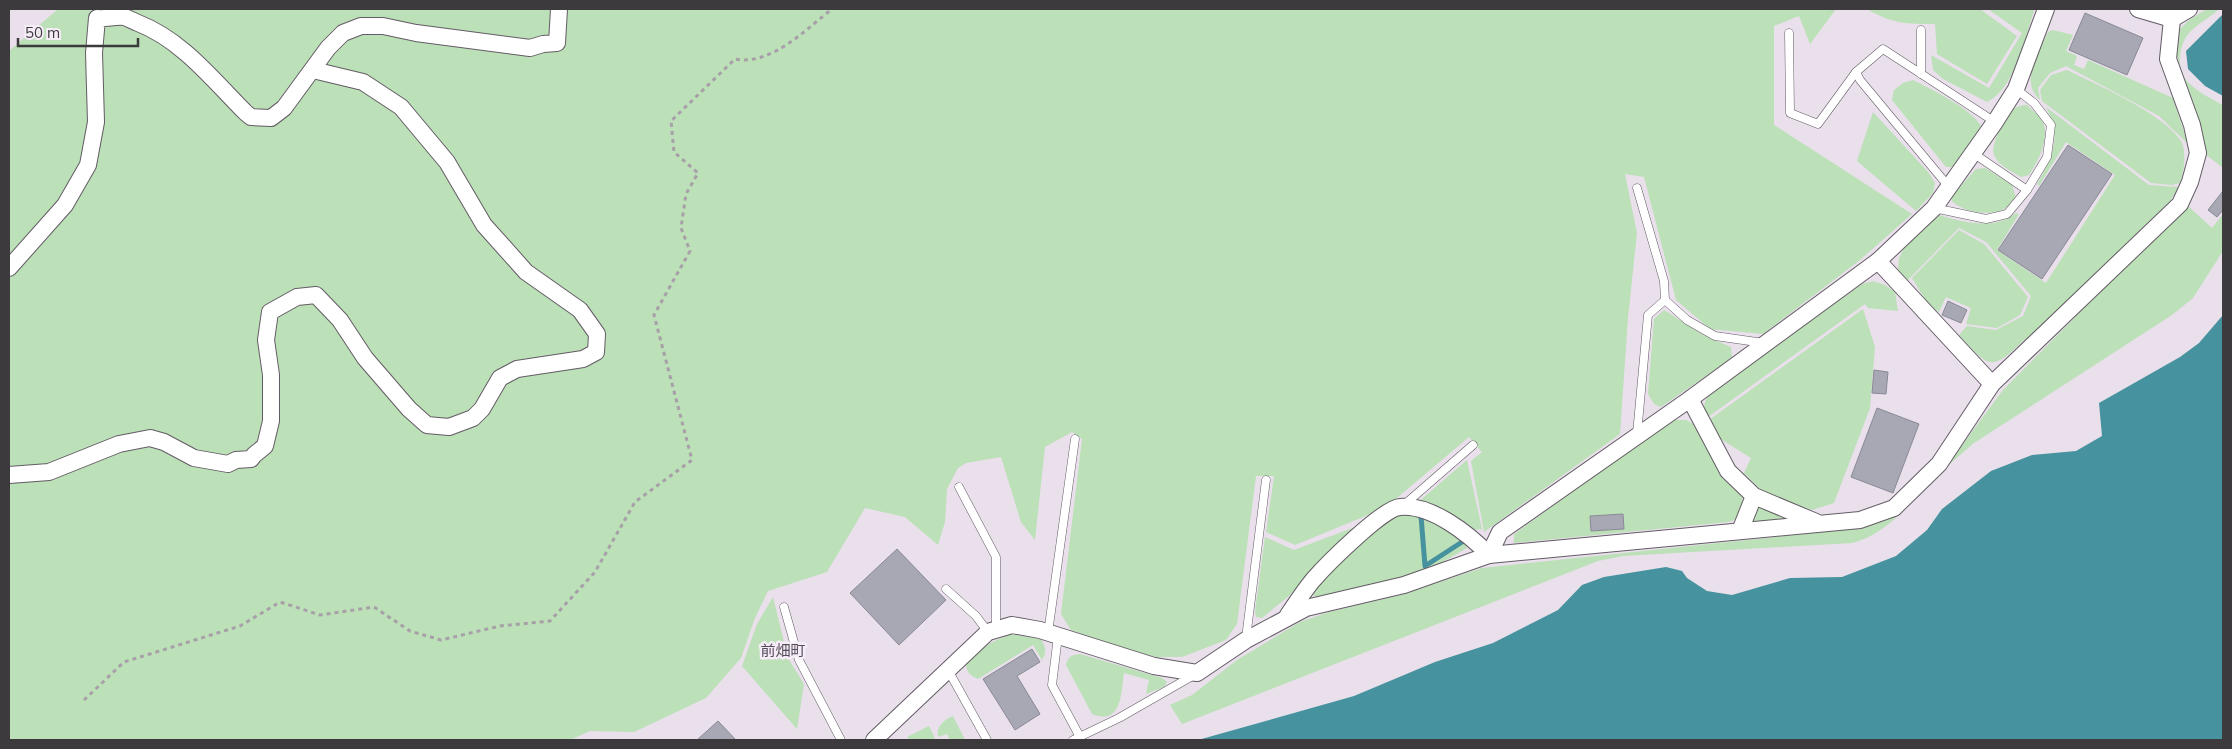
<svg xmlns="http://www.w3.org/2000/svg" width="2232" height="749" viewBox="0 0 2232 749" font-family="Mulish,'Noto Sans JP',sans-serif">
	<style>
		.green { fill: #bce0b7 }
		.water { fill: #47929f }
		.lines { fill: none; stroke-linecap: round; stroke-linejoin: round }
		.stream { stroke: #47929f; stroke-width: 5 }
		.building { fill: #a8a8b5; stroke: #898996 }
		.lane-casing { stroke: #635b65; stroke-width: 9 }
		.street-casing { stroke: #635b65; stroke-width: 18 }
		.path { stroke: #a7a0a9; stroke-width: 3; stroke-dasharray: 4 4; stroke-linecap: butt }
		.lane { stroke: #fff; stroke-width: 8 }
		.street { stroke: #fff; stroke-width: 16 }
		.labels { text-anchor: middle; stroke-width: 5; stroke-linejoin: round; paint-order: stroke }
		.quarter-label { font-size: 15px; fill: #554d57; stroke: #f7edf9 }
	</style>
	<rect width="100%" height="100%" fill="#e9e0ec"/>
	<g class="green">
		<path d="M58,9H1836L1810,44L1799,16L1774,26V125L1912,214L1860,260L1763,334L1710,329L1676,300L1644,177L1625,174L1637,233L1628,318L1620,434L1484,532L1471,461L1482,452L1469,437L1385,508L1295,545L1266,532L1274,476H1256L1237,624L1226,640L1182,657H1156L1119,648L1071,630L1061,614L1082,439L1072,432L1045,447L1035,540L1021,522L1001,457L966,463L958,468L947,489L945,522L938,545L905,517L865,508L827,572L768,591L755,618L741,658L706,698L634,732L590,731L570,740H9V51Z"/>
		<path d="M1867,9H1980L2017,36L1987,84L1937,54L1935,24C1906,24 1893,24 1867,9Z"/>
		<path d="M1988,9H2031L2034,11C2025,37 2014,90 1987,102L1943,79L1933,70L1931,55L1989,88L2022,33Z"/>
		<path d="M2207,9H2219C2211,17 2200,22 2191,31C2178,43 2175,71 2190,84C2199,93 2212,99 2223,105V168L2204,153L2201,128L2177,56V43L2180,29L2189,20Z"/>
		<path d="M2053,30L2073,35L2066,51L2077,56L2074,65L2084,69L2088,60L2173,98L2188,144L2159,116L2066,66L2050,73L2038,88L2040,100C2019,81 2039,53 2048,32Z"/>
		<path d="M2067,70C2096,84 2164,114 2181,141C2187,151 2184,172 2180,183L2172,185L2151,183L2042,101L2040,90L2051,75Z"/>
		<path d="M1913,80C1931,89 1972,109 1981,126L1954,167H1946L1892,100L1894,90L1903,83Z"/>
		<path d="M2027,105C2032,110 2040,116 2043,122C2050,139 2038,161 2029,175L2021,177C2011,171 1999,166 1994,155C1990,146 2004,120 2010,112C2015,107 2021,105 2027,105Z"/>
		<path d="M2046,107L2149,185L2179,187L2170,201L2028,341L2025,339C1991,372 1990,369 1959,335L1967,326L1996,330L2023,316L2031,296L1986,242L1959,228L1907,281L1898,270L1899,258L1904,248L1936,214C1962,222 1993,231 2016,213L2019,214L1997,250L2046,283L2115,175L2066,142L2039,186L2037,184C2053,156 2062,138 2046,107Z"/>
		<path d="M1873,112L1928,172L1935,183L1933,193L1916,211L1857,161Z"/>
		<path d="M1985,168L2012,185L2016,198C2013,201 2009,206 2004,209C1990,216 1964,213 1952,201V196L1976,169Z"/>
		<path d="M2187,205L2212,228L2223,214V251L2193,298L2172,315L1974,443L1945,468L2003,390Z"/>
		<path d="M1959,230L1984,244L2028,297L2020,315L1997,328L1966,324L1971,308L1946,297L1939,312L1929,306L1912,278Z"/>
		<path d="M1873,281L1885,285L1895,292L1898,311L1868,308L1865,304L1708,417C1701,407 1705,402 1710,392L1862,284Z"/>
		<path d="M1863,309L1875,347L1870,408L1834,503L1812,510L1775,498L1764,493L1744,473L1751,458L1719,438L1709,420Z"/>
		<path d="M1664,310L1703,335L1731,347L1732,358L1661,407L1654,404L1648,394L1654,319Z"/>
		<path d="M1671,420H1686L1694,424L1723,477L1733,484L1743,497L1739,518L1729,522L1514,543V534Z"/>
		<path d="M1467,460L1482,529L1472,530L1417,503Z"/>
		<path d="M1760,505L1789,515L1788,519L1757,523L1752,520L1755,506Z"/>
		<path d="M1906,508C1890,524 1875,537 1852,543L1623,556L1598,561L1182,724L1170,705L1192,695L1237,660L1300,622L1329,612L1404,594L1482,568L1841,530L1872,525Z"/>
		<path d="M1410,511L1465,537L1467,548L1427,571L1319,599L1313,595L1314,585L1378,524Z"/>
		<path d="M1363,524L1290,595L1262,618L1256,617L1255,611L1265,537L1294,550Z"/>
		<path d="M773,597L788,658L804,684L797,729L742,666L757,624Z"/>
		<path d="M1011,634L1040,638C1046,646 1047,652 1042,660L1033,645L978,679C971,676 967,673 966,665C977,648 993,641 1011,634Z"/>
		<path d="M1080,654L1162,678L1167,682L1164,687L1146,694L1149,680L1124,673C1121,693 1122,726 1092,714L1066,665C1068,656 1072,655 1080,654Z"/>
		<path d="M953,716L965,740H950L947,734L938,737C936,726 944,720 953,716Z"/>
		<path d="M929,726L935,738L931,740H909L907,737Z"/>
	</g>
	<g class="water">
		<path d="M2223,14V96L2205,86L2188,69L2186,51Z"/>
		<path d="M2223,315V740H1198L1354,696L1435,662L1493,643L1558,610L1582,585L1604,577L1666,567L1682,571L1687,578L1707,591L1732,595L1790,578L1842,577L1896,556L1927,530L1942,509L1991,471L2032,455L2076,451L2102,436L2099,403L2180,357L2199,343Z"/>
	</g>
	<g class="lines">
		<path class="stream" d="M1421,516L1425,566L1462,542"/>
	</g>
	<g class="building">
		<path d="M2085,13L2143,38L2127,75L2069,50Z"/>
		<path d="M2068,145L2112,174L2042,279L1998,250Z"/>
		<path d="M2223,191V210L2217,217L2208,210Z"/>
		<path d="M1948,301L1967,310L1961,323L1942,315Z"/>
		<path d="M1874,370L1888,372L1886,394L1872,393Z"/>
		<path d="M1877,408L1919,424L1893,493L1851,477Z"/>
		<path d="M1623,514L1624,529L1591,531L1590,516Z"/>
		<path d="M897,549L946,600L899,645L850,593Z"/>
		<path d="M1032,649L1040,662L1017,676L1040,714L1015,730L983,679Z"/>
		<path d="M718,721L736,740H697Z"/>
	</g>
	<g class="lines">
		<defs>
			<g id="lane">
				<path d="M1921,30V74"/>
				<path d="M1789,33L1790,113L1818,124L1856,72"/>
				<path d="M1973,153L2027,190"/>
				<path d="M1949,187L1860,80L1856,72L1883,49L1995,122"/>
				<path d="M1637,188L1664,281L1665,300L1687,320L1715,336L1764,343"/>
				<path d="M1934,208L1986,219L2007,214L2027,190L2047,157L2051,125L2034,103L2016,89"/>
				<path d="M1637,434L1648,315L1665,300"/>
				<path d="M959,487L996,557V629"/>
				<path d="M1404,505L1473,445"/>
				<path d="M946,589L976,616L988,632"/>
				<path d="M784,607L799,660L841,740"/>
				<path d="M1048,633L1075,439"/>
				<path d="M1058,636L1052,685L1080,737"/>
				<path d="M1246,638L1266,480"/>
				<path d="M948,670L987,740"/>
				<path d="M1073,740L1119,718L1194,675"/>
			</g>
			<g id="street">
				<path d="M2138,9L2172,19L2189,9"/>
				<path d="M1878,261L1992,384"/>
				<path d="M9,268L65,205L88,165L96,122L94,53L97,18C106,19 115,16 124,17C128,18 133,21 138,23C182,40 213,80 246,113L251,117L271,118L284,108L328,48L343,33L361,26H383L416,33L530,48L543,44L557,43L559,9"/>
				<path d="M1690,399L1728,471L1754,496L1816,522"/>
				<path d="M9,475L49,472L119,444L150,438L164,442L194,458L228,464L236,460L251,459L254,455L265,446L271,421V375L266,340L270,312L297,297L316,295L340,320L365,358L409,409L427,425L449,427L473,418L482,409L500,378L517,369L583,359L596,352L597,334L580,310L526,272L484,225L447,162L401,107L363,82L313,70"/>
				<path d="M1740,531L1754,496"/>
				<path d="M1288,615C1296,603 1304,591 1313,580C1326,565 1383,508 1400,507C1431,504 1469,534 1489,555L1860,520L1894,508L1939,464L1992,384L2180,204L2190,182L2198,153L2192,125L2168,59L2172,19"/>
				<path d="M874,740L988,632L1012,625L1040,630L1154,666L1197,673L1246,640L1306,608L1404,585L1489,555L1500,532L1690,399L1878,261L1934,208L1995,122L2016,89L2046,9"/>
			</g>
		</defs>
		<use href="#lane" class="lane-casing"/>
		<use href="#street" class="street-casing"/>
		<path class="path" d="M84,700L124,662L240,626L280,602L320,615L374,607L410,631L441,640L500,626L550,621L595,572L635,502L692,460L654,315L690,251L681,228L686,194L698,173L674,152L671,121L735,59C771,66 805,30 832,9"/>
		<use href="#lane" class="lane"/>
		<use href="#street" class="street"/>
	</g>
	<g class="labels">
		<g class="quarter-label">
			<text x="783" y="656">前畑町</text>
		</g>
	</g>
	<rect width="2232" height="749" fill="none" stroke="#3d3a3e" stroke-width="20"/>
	<path d="M18 38v8h120v-8" fill="none" stroke="#3d3a3e" stroke-width="2.5"/>
	<text x="25" y="38" font-size="15" fill="#3d3a3e" stroke="#f7edf9" stroke-width="4" paint-order="stroke">50 m</text>
</svg>
